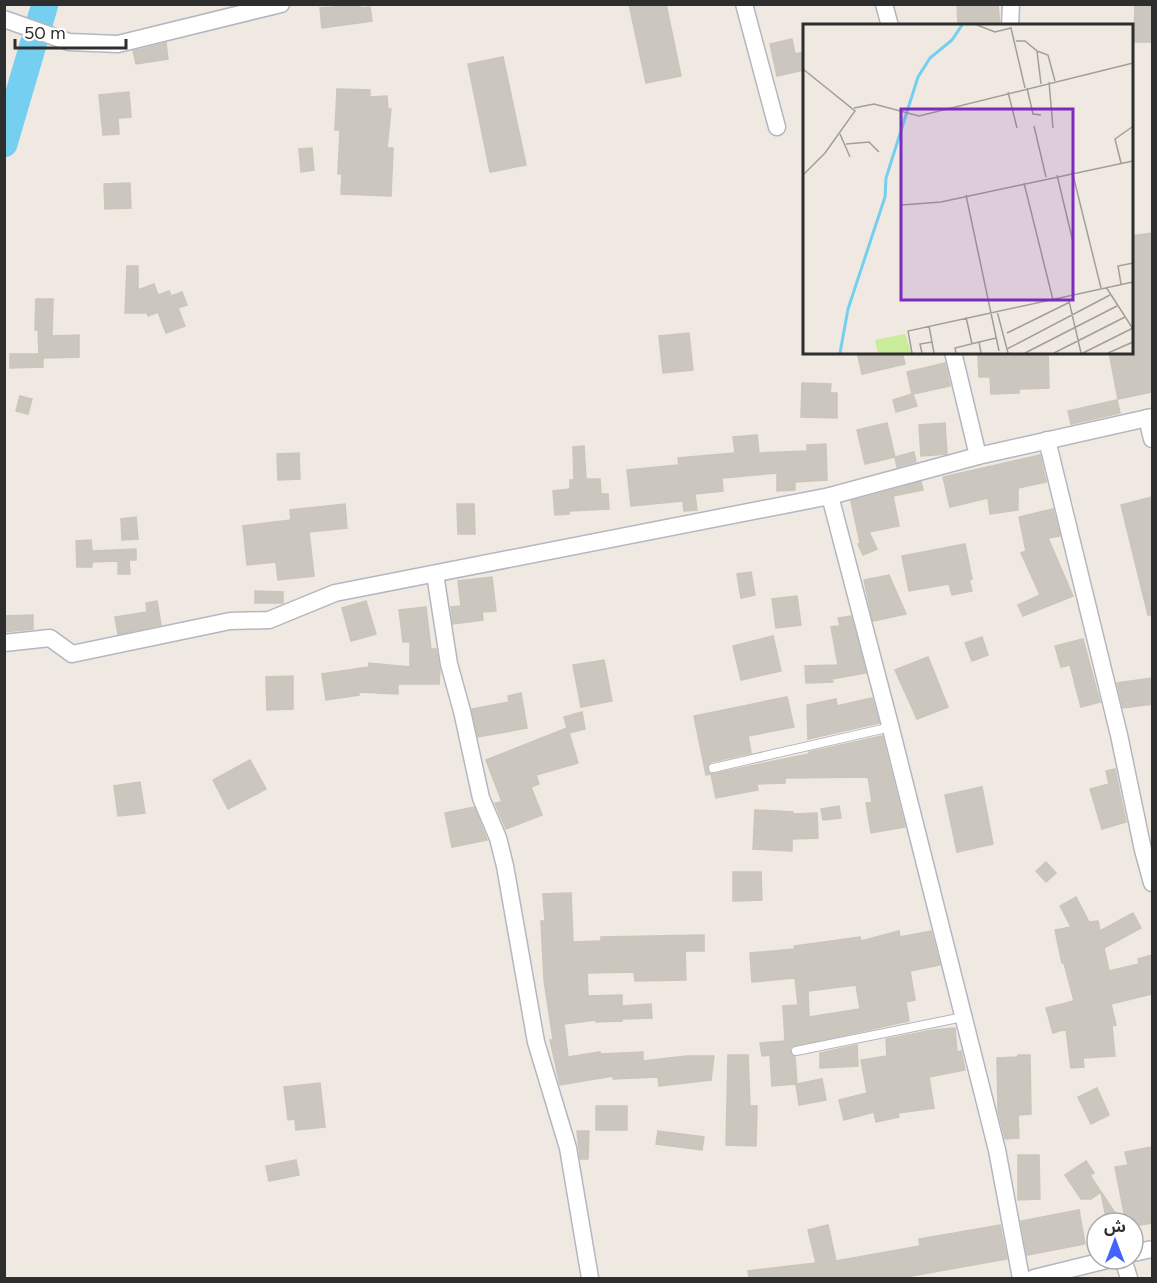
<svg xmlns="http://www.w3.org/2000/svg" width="1157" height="1283" viewBox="0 0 1157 1283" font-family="Figtree,'Noto Sans Arabic',sans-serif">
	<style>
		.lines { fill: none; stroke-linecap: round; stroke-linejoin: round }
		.river { stroke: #75cff0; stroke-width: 27 }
		.building { fill: #cbc7bf; stroke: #cbc5ba; stroke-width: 1.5; fill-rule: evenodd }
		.lane-casing { stroke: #b4b7c1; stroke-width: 10 }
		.street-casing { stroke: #b4b7c1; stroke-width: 19 }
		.lane { stroke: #fff; stroke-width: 8 }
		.street { stroke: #fff; stroke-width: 16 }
		.inset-river { fill: none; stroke: #75cff0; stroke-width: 3 }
		.inset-road { fill: none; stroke: #a29e99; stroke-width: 1.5 }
		.view { fill: #7b2cbf; fill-opacity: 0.15; stroke: #7b2cbf; stroke-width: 3 }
		.inset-edge { fill: none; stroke: #2e2e2e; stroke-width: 3 }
	</style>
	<rect width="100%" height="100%" fill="#efe9e1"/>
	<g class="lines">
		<path class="river" d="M4,144L45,4"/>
	</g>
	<g class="building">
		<path d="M333,4H360L361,8L370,7L372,21L322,28L320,8L333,7Z"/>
		<path d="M629,4H666L681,76L646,83Z"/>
		<path d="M957,4H998L1000,26H958Z"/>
		<path d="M1135,5H1152V42H1134Z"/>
		<path d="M792,39L795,54L804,52V70L777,76L770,44Z"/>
		<path d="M166,43L168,59L136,64L133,51Z"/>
		<path d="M503,57L526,165L490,172L468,64Z"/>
		<path d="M337,89L370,90V97L387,96L388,109H391L387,148H393L391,196L341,194L342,174H338L340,130H335Z"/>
		<path d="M129,92L131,117L118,118L119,134L103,135L99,95Z"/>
		<path d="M312,148L314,170L301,172L299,149Z"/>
		<path d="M130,183L131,208L105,209L104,184Z"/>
		<path d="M1152,233V392L1118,399L1109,352H1131V236Z"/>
		<path d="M127,266H138V290L154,284L158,295L169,291L171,296L182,292L187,305L178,308L185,326L166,333L158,312L148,316L147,313H125Z"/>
		<path d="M36,299H53L52,336L79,335V357L43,358V367L10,368V354H39L38,330H35Z"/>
		<path d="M689,333L693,370L663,373L659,336Z"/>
		<path d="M857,352H902L905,364L862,374Z"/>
		<path d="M989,352H1048L1049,388L1019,389V393L991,394L990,377H979L978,354Z"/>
		<path d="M945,363L950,386L913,394L917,406L896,412L893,400L912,394L907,372Z"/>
		<path d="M802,383L831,384L830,393H837V418L801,417Z"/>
		<path d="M20,396L32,399L28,414L16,411Z"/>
		<path d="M1117,400L1120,413L1071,424L1068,411Z"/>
		<path d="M887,423L895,457L865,464L857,430Z"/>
		<path d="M945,423L947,454L921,456L919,425Z"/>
		<path d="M757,435L759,453L807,451V445L826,444L827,480L795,482V490L777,491V473L722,478L723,491L695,494L697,510L684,511L683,501L631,506L627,470L679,465L678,458L735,453L733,437Z"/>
		<path d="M584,446L586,479H600L601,494H608L609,509L569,511V514L555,515L553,491L570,489V480H574L573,447Z"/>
		<path d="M914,452L916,462L897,467L895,457Z"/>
		<path d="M299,453L300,479L278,480L277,454Z"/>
		<path d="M1040,455L1046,482L1018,488V510L990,514L988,498L950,507L943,477Z"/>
		<path d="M921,482L923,490L893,496L899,526L869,532L877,549L863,555L858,544L860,543L851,501Z"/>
		<path d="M1152,497V615H1148L1121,505Z"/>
		<path d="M345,504L347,528L309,532L314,576L278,580L276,562L247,565L243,526L291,520L290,510Z"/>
		<path d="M457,504H474L475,534H458Z"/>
		<path d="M1053,509L1060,536L1048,538L1073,596L1023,616L1018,605L1040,595L1021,553L1026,551L1019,517Z"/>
		<path d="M136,517L138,539L122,540L121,519Z"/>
		<path d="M91,540L92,551L136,549V560H129L130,574H118V561L92,562V567H77L76,541Z"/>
		<path d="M965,544L972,579L969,580L972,591L952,595L949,584L909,591L902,556Z"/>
		<path d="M751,572L755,595L741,598L737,574Z"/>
		<path d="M889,575L906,614L873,621L864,580Z"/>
		<path d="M492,577L496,611L482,612L483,620L453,624L451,607L461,606L458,581Z"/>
		<path d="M255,591L283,592V603H255Z"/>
		<path d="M797,596L801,625L776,628L772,599Z"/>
		<path d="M157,601L161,625L118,634L115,617L147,612L146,603Z"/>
		<path d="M366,601L376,634L351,641L342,608Z"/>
		<path d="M426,607L431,649H436L440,671L439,684H398V694L359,692V695L326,700L322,674L369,667V663L410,667V642H403L399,610Z"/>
		<path d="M33,615V629L4,632V616Z"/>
		<path d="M851,616L866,673L832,679L833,682L806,683L805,666L838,665L831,627L840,626L838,618Z"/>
		<path d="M773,636L781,671L741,680L733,646Z"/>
		<path d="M982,637L988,655L972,661L965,643Z"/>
		<path d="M1083,639L1100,702L1081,707L1070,665L1061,667L1055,646Z"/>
		<path d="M928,657L948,707L917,719L895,670Z"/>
		<path d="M604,660L612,701L581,707L573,665Z"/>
		<path d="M293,676V709L267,710L266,677Z"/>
		<path d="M1152,678V704L1123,708L1117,683Z"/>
		<path d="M521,693L527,728L478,737L472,709L509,702L508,696Z"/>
		<path d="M787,697L794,727L748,736L751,753L711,762L707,767L711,774L706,775L694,716Z"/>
		<path d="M872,698L879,723L808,739L807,705L836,699L837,706Z"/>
		<path d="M582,712L585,729L569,733L578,763L536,775L539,784L531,787L542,815L506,829L495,803L502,802L486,760L567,728L564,717Z"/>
		<path d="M882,736L905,827L871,833L866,803L872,802L868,777L785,778V783L757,784L758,790L716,798L711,774L809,754V752Z"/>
		<path d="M250,760L266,789L228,809L213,780Z"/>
		<path d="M1115,769L1126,822L1102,829L1090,789L1109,784L1106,771Z"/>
		<path d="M140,782L145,813L118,816L114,786Z"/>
		<path d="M982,787L993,844L957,852L945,795Z"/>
		<path d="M839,806L841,818L823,820L821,809Z"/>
		<path d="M474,807L487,840L452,847L445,813Z"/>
		<path d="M755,810L793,812V814L817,813L818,838L792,839V851L753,849Z"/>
		<path d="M1046,862L1056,873L1046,882L1036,871Z"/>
		<path d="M733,872H761L762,900L733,901Z"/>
		<path d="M571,893L573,942L601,941V937L704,935V951H685L686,980L635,981L634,972L587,973L588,996L622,995V1006L651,1004L652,1018L622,1019V1021L596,1022V1020L564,1024L568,1057L600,1052V1054L643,1052V1061L687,1056H714L711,1080L659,1086L658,1077L613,1079V1076L560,1085L550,1040H553L544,980L541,921H545L543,894Z"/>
		<path d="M1076,897L1089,922L1098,921L1100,931L1133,913L1141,928L1104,948L1109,971L1139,964L1138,959L1152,955V994L1111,1004L1116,1025L1112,1026L1115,1056L1083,1058L1084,1067L1071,1068L1066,1029L1053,1033L1046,1008L1074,1001L1064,963H1062L1055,930L1071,927L1060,906Z"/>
		<path d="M899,931L900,937L931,931L940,965L910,971L915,1000L906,1002L909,1021L791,1047L790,1052L795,1057L797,1084L822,1079L826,1100L799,1105L796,1084L772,1086L770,1055L762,1056L760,1043L785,1041L783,1006L798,1005L795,978L752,982L750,953L795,949L794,946L860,937L861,941ZM856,985L860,1009L809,1017L808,991Z"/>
		<path d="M955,1028L957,1052L961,1051L965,1070L929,1077L934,1108L898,1113L899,1117L876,1122L874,1112L844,1120L839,1100L867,1093L861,1060L887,1056L886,1039L933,1030Z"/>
		<path d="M857,1045L858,1066L820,1068V1053Z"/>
		<path d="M728,1055H748L750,1106H757L756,1146L726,1145Z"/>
		<path d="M1018,1055H1030L1031,1114L1018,1115L1019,1138L1005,1139L998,1111L997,1058L1018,1057Z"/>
		<path d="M320,1083L325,1127L296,1130L295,1119L288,1120L284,1087Z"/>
		<path d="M1097,1088L1109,1115L1091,1124L1078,1097Z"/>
		<rect x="596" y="1106" width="31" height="24"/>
		<path d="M577,1131H589L588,1159H580Z"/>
		<path d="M658,1131L704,1137L702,1150L656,1144Z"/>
		<path d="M1152,1147V1223L1133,1226V1223H1126L1115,1167L1128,1165L1125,1152Z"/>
		<path d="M1018,1155H1039L1040,1199L1018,1200Z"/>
		<path d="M296,1160L299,1175L269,1181L266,1166Z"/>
		<path d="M1086,1161L1094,1173L1090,1175L1101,1192L1091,1199H1081L1065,1175Z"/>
		<path d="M1101,1192L1122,1223H1107Z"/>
		<path d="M1079,1210L1085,1244L1027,1255L1021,1221Z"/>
		<path d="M828,1225L836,1261L920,1246L919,1239L1000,1225L1007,1259L911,1276V1278H749L748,1271L816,1263L808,1230Z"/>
	</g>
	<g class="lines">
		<defs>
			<g id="lane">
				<path d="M713,768L891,727"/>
				<path d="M796,1051L963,1017"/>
			</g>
			<g id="street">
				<path d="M744,4L777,127"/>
				<path d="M884,4L890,26"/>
				<path d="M4,19L69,42L118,44L281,4"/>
				<path d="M1010,26L1011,4"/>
				<path d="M953,352L978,456"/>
				<path d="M1147,418L1152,439"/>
				<path d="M1047,440L1119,735L1143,850L1152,883"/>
				<path d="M830,496L890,725L997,1150L1021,1278"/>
				<path d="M435,574L449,664L462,711L481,798L498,838L505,866L536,1042L568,1148L590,1278"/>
				<path d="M4,643L50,638L72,654L230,621L269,620L335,593L830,496L978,456L1152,417"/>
				<path d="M1133,1253L1152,1249"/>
				<path d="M1123,1259L1129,1278"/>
				<path d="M1034,1278L1111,1259"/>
			</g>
		</defs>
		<use href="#lane" class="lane-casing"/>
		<use href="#street" class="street-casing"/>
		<use href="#lane" class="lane"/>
		<use href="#street" class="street"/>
	</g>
	<g transform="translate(803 24)">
		<rect width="330" height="330" fill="#efe9e1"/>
		<path d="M102,310L108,329H75L72,316Z" fill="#c9ec9a"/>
		<path class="inset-river" d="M37,329L45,285L82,173L83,154L115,53L127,34L149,16L159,1"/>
		<path class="inset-road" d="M174,1L192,8L208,4L222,64M213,17H222L234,27L238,60M234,27L245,31L252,57M0,45L52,87L22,129L0,151M246,58L250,104M224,64L230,90L238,91M205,68L214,104M51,84L71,80L116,92L330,39M231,102L243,153M37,110L47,133M43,120L66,118L76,128M318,139L312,115L329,103M269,147L298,264M254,151L270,218M221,159L250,276M163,171L196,327M99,181L138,178L330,137M318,260L315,242L330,239M303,263L330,305M266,277L278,329M194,287L205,329M163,293L169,320M126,302L131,329M204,309L267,278M204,325L307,271M109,329L105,307L330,258M119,329L117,320L129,318M153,329L152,324L176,318M178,329L176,318L193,314M222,329L314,282M251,329L322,293M280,329L330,304M305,329L330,318"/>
		<path class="view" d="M98,85H270V276H98Z"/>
		<rect width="330" height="330" class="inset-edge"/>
	</g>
	<rect width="1157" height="1283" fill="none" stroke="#2e2e2e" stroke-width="12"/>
	<g transform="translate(1115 1241)"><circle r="28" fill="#ffffff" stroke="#ababab" stroke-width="1.5"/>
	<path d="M0-4.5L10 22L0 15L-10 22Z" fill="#4264fb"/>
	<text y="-9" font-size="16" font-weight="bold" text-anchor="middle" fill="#2e2e2e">ش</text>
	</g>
	<path d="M15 39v9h111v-9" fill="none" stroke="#2e2e2e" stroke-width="3"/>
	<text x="24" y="39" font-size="18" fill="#2e2e2e" stroke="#ffffff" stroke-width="4.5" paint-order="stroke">50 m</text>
</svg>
